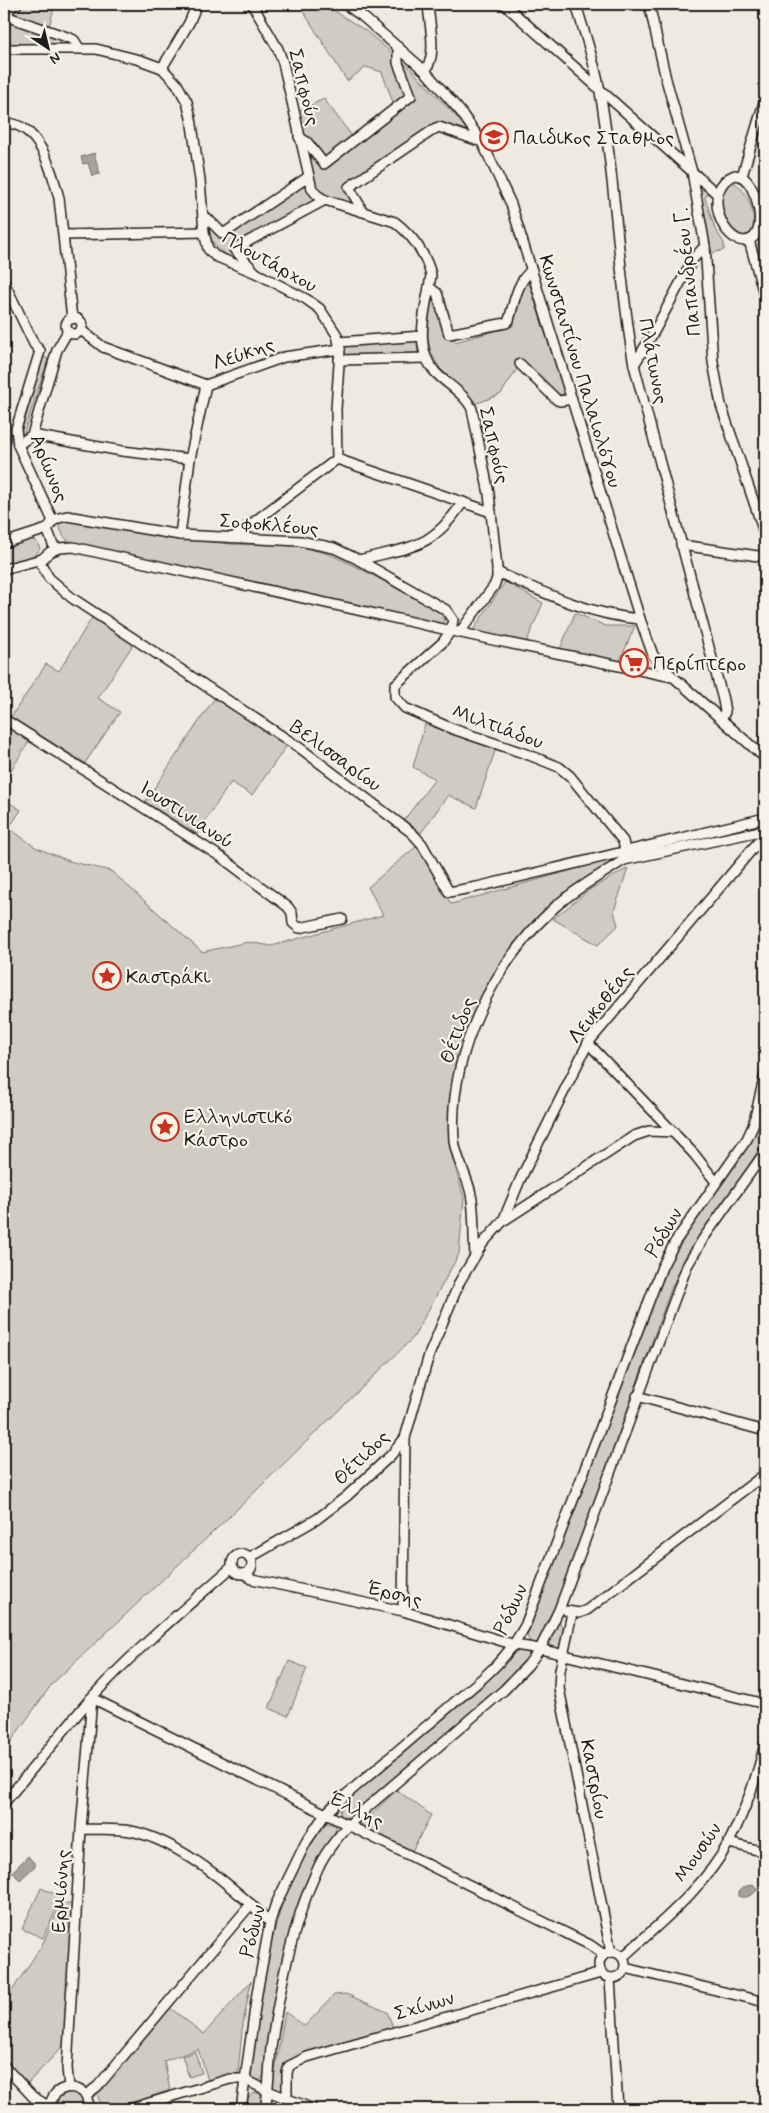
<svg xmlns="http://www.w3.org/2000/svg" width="769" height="2113" viewBox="0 0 769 2113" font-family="Mynerve,sans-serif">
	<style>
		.green { fill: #cfccc3; stroke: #767470 }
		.water { fill: #a6a39d; stroke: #6f6d69 }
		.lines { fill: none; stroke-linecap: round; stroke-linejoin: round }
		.minor-casing { stroke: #1c1c1c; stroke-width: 12 }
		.minor { stroke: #f7f3e8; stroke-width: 9 }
		.labels { text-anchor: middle; stroke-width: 4.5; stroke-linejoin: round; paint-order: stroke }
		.street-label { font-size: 20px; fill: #1c1c1c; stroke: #f7f3e8 }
		.poi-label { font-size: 20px; fill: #1c1c1c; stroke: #f7f3e8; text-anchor: start }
	</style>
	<rect width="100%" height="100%" fill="#eeeae0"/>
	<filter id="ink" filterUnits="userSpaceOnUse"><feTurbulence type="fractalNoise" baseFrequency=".02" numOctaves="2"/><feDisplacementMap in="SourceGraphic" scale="10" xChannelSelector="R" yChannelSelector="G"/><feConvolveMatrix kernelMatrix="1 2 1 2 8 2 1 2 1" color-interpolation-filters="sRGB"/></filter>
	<g filter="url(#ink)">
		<g class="green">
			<path d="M4,4H55L47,35L62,39L67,45H4Z"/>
			<path d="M296,4H324L366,31L410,68L471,132L469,135L438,123L431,125L347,184L345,190L357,206L316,199L230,249L241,263C219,251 212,249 207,224L226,239L312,178L300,110L324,99L358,144L399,111L394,105L382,72L366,67L347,81L305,14Z"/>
			<path d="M730,183H735C749,194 757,215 752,232L747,236L740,237C729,229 717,207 722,193C723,189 727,186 730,183Z"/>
			<path d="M707,189L708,193L705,198L715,229L724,243V250L712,253L698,191Z"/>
			<path d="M760,242L765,247V281L755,246Z"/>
			<path d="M527,277L565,395L557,394L522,361L501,394L475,404C437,368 420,357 431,301L445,298L455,342L513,326Z"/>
			<path d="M417,340L418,354L344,356L343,344Z"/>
			<path d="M45,357L48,359L23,436L21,433L43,358Z"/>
			<path d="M65,519L179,538L231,544L293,545L329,554L367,572L441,613L444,622L441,624L70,542L64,537L58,524Z"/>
			<path d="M31,539L37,542L40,549L35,555L4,565V547Z"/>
			<path d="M505,582L543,603L526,643L473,630Z"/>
			<path d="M575,613L606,626H635L619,663L560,649Z"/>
			<path d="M93,616L134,643L98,698L120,712L85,763L11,717L46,664L59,671Z"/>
			<path d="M216,696L288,744L252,795L231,782L197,834L145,802Z"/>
			<path d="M4,723L30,740L4,781Z"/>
			<path d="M425,724L496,748L476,808L448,795L421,833L404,820L435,779L413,767Z"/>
			<path d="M4,799L21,810L9,828L35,847L69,861L111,871L202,952L248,942L271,946L383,915L368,887L418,845L451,904L619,857V862L581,882L553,903L521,937L503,962L469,1027L450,1107L452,1156L464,1198L459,1254L413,1338L230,1516L52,1684L4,1751Z"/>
			<path d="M628,868L614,911L618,926L598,945L553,919L589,890Z"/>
			<path d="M765,1095V1139L741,1179L686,1256L671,1289L558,1601L540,1640L534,1644L530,1642L527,1636L529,1630L653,1298L671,1260L697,1217L752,1140L759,1122Z"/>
			<path d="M559,1621L565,1632L561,1651L544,1647Z"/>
			<path d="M518,1649H523L529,1652L530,1657L495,1693L351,1817L344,1818L340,1814L341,1807L348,1800L484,1685Z"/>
			<path d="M289,1661L307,1668L288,1716L269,1708Z"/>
			<path d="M397,1790L431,1815L412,1851L360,1825Z"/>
			<path d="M326,1823L336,1825V1830L309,1875L294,1917L283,1956L264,2076L258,2082L253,2081L250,2076C261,2000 267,1921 305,1853C311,1842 316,1830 326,1823Z"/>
			<path d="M41,1888L62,1897L43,1938L22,1929Z"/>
			<path d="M61,1904H75L65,2044L26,2085L4,2061V1991L10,1994L42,1945Z"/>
			<path d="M251,1981L242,2030L238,2074L208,2080L198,2049L164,2061L170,2090L116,2109L104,2107L99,2100L97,2092L169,2007L204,2034Z"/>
			<path d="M346,1994L387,2012L393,2027L302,2053C282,2064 283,2070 282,2092L272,2088L285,2012L305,2026L334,1995Z"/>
			<path d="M195,2052L202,2073L189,2077L182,2056Z"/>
			<path d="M68,2092L77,2093L84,2099L85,2109H57C55,2101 61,2096 68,2092Z"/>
			<path d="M253,2093H258L262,2096L261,2109H246L248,2098Z"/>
		</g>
		<g class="water">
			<path d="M94,153L100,174L92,176L88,163L83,164L81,157Z"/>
			<path d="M28,1856L36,1865L20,1880L12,1872Z"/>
			<path d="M754,1885L757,1890C752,1896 745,1899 738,1896V1892L746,1886Z"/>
		</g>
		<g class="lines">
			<defs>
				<g id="minor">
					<path d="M17,4L10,8L7,13L11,18L70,38L74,40L79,48"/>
					<path d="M252,4L278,49L283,63L312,189L317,195L325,200L395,222C412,235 426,254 431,275C427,306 411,347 436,373C447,384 465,394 472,409L489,494L497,568V578L494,586L460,632"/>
					<path d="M345,4L362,16L425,71L460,111L482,142L511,204L640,619L653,655L661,666L765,758"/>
					<path d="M504,4L716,193"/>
					<path d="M576,4C584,33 595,62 600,92C616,182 618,275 634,365L723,700L725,712L722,718"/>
					<path d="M649,4L666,79L692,172L705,246L713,362L721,405L765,535"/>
					<path d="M4,49H96L140,60L162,68L177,84L187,102L191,118L200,180L204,232L208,249L215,256L256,273L306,299L320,309L337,335L340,349L336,409L337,459L234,537"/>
					<path d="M162,68L189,23L197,4"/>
					<path d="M425,71C438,54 429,24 428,4"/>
					<path d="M4,123C39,122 52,171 59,198L72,319"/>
					<path d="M299,137L307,142L324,164L411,96L398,63V47"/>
					<path d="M735,175C736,175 741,176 742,177C757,185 769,233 749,240C724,248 699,188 735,175Z"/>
					<path d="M742,176L765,99"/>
					<path d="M361,211L360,206L349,187L436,128L439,127L482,142"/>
					<path d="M203,217L208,219L223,234L308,177"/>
					<path d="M64,235L204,232"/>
					<path d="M749,240L765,298"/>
					<path d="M256,273L234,249L325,200"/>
					<path d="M4,282L34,344L40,351"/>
					<path d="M429,287L437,293L449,334L506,323L509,320C514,303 517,281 532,270"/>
					<circle cx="74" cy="326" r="8"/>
					<path d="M81,330L103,347L206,385L284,357L340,349"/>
					<path d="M339,342L422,336"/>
					<path d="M40,351L16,429L18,445L53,521L47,529"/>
					<path d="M339,360L426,358"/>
					<path d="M520,364L557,400L560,401L572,399"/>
					<path d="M634,365L655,330L693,259L705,246"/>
					<path d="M32,435L122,451L190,459"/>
					<path d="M18,445L32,435L57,350L68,331"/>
					<path d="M337,459L491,512"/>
					<path d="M53,521L59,518L67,516L180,535L300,541L334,548L357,559L446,610L453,620L451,630L443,642L395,685V697L405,708L453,729L529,755L559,767L570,776L623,841L625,851L624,860C601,875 576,888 555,907C493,964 448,1054 454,1140C456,1159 467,1175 471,1194C475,1213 473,1234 475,1254"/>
					<path d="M47,529L55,549"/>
					<path d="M180,535L190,459L206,385"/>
					<path d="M4,543L47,529"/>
					<path d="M681,545L765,557"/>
					<path d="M42,559L41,564L49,578L72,598L300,748L412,833L422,844L449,892L477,887L765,818"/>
					<path d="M359,560C411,546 430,551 463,502"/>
					<path d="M4,569L42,559L50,552L59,548L73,547L493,640L673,677"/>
					<path d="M497,572C542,592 590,615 640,619"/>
					<path d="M4,719L221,857L288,907L292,913L293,923L299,928L342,919"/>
					<path d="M624,860L765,830"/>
					<path d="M588,1043L694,1154L716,1182"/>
					<path d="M503,1221L520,1180L588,1043L765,834"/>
					<path d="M637,1396L765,1431"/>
					<circle cx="242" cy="1564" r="10"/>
					<path d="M249,1558L317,1519L347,1496L391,1455L405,1438L429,1355L460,1281L483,1243L503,1221L520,1210L634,1136L649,1131L674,1132"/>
					<path d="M245,1574L252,1579L403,1611L515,1645L540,1649L765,1704"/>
					<path d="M403,1611L405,1438"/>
					<path d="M567,1611L579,1613L587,1610L765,1474"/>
					<path d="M572,1613L560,1670L559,1688L611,1952"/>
					<path d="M4,1803C33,1768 62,1732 92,1697C135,1650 184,1609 232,1567"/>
					<path d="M81,1829C97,1830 115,1828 131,1831C180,1841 234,1888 270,1922"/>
					<path d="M729,1843L765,1852"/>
					<circle cx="612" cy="1965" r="13"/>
					<path d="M623,1957C660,1923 705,1887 729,1842C745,1811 757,1777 765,1744"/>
					<path d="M625,1968L765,2002"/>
					<path d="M610,1978L618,2109"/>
					<path d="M4,2066L33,2097L50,2107"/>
					<path d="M69,2087L67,2068L81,1829L92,1698L590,1945L604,1955"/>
					<path d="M86,2095L98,2086L251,1904"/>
					<path d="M287,2098V2073L289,2066L307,2057L601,1973"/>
					<path d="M50,2109C50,2088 72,2081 86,2095L90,2109"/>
					<path d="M129,2109L230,2079H244L268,2091L313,2109"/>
					<path d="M241,2109L257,1993L270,1922L275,1906L306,1842L326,1813L340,1800L484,1677C501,1662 514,1646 525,1626L662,1267L675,1242L747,1139L753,1126L765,1074"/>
					<path d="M265,2109C269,2089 269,2069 271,2048C280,1987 292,1924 318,1868C328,1846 346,1827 363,1811L504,1690L528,1665L540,1649L559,1610L687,1266L703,1239L765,1152"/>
				</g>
			</defs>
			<use href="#minor" class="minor-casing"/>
			<use href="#minor" class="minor"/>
		</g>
	</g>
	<defs>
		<symbol id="school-ring" viewBox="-11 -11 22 22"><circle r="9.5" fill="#f7f3e8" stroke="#c8321e" stroke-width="1.5"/><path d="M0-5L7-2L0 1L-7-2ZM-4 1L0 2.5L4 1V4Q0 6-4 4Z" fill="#c8321e"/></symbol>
		<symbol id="supermarket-ring" viewBox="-11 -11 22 22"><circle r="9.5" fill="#f7f3e8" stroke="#c8321e" stroke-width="1.5"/><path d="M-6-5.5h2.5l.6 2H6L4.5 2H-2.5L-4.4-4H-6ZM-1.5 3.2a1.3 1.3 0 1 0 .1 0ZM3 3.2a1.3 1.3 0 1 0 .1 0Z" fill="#c8321e"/></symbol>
		<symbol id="sight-ring" viewBox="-11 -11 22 22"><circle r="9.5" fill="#f7f3e8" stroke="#c8321e" stroke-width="1.5"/><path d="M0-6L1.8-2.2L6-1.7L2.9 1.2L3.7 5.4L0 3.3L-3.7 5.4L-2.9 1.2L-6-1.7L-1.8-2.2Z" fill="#c8321e"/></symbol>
	</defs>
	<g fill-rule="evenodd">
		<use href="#school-ring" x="478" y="121" width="32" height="32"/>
		<use href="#supermarket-ring" x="618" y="647" width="32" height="32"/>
		<use href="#sight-ring" x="91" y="960" width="32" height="32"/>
		<use href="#sight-ring" x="149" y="1111" width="32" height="32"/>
	</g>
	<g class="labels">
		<g class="street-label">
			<text transform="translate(305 87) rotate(76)" y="7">Σαπφούς</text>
			<text transform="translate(270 261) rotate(29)" y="7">Πλουτάρχου</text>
			<text transform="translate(687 272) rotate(-96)" y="7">Παπανδρέου Γ.</text>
			<text transform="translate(243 353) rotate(-19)" y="7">Λεύκης</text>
			<text transform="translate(654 361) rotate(79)" y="7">Πλάτωνος</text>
			<text transform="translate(581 371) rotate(73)" y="7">Κωνσταντίνου Παλαιολόγου</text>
			<text transform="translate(495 445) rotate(77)" y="7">Σαπφούς</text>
			<text transform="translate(50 468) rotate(68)" y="7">Αρίωνος</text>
			<text transform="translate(269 524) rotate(5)" y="7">Σοφοκλέους</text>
			<text transform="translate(498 726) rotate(20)" y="7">Μιλτιάδου</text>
			<text transform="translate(336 755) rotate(36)" y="7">Βελισσαρίου</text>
			<text transform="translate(187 814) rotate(33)" y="7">Ιουστινιανού</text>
			<text transform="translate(600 1004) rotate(-52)" y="7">Λευκοθέας</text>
			<text transform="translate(457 1030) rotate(-70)" y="7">Θέτιδος</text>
			<text transform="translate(663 1232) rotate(-59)" y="7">Ρόδων</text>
			<text transform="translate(361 1457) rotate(-44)" y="7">Θέτιδος</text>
			<text transform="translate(395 1593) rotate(14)" y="7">Έρσης</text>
			<text transform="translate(510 1609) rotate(-65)" y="7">Ρόδων</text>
			<text transform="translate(595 1779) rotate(79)" y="7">Καστρίου</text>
			<text transform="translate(357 1809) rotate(27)" y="7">Έλλης</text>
			<text transform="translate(697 1852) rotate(-55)" y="7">Μουσών</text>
			<text transform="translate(60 1891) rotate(-87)" y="7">Ερμιόνης</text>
			<text transform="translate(252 1931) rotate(-76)" y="7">Ρόδων</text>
			<text transform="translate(424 2005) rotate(-16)" y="7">Σχίνων</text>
		</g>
		<g class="poi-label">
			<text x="513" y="144">Παιδικος Σταθμος</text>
			<text x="653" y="670">Περίπτερο</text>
			<text x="126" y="983">Καστράκι</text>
			<text x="184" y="1123">Ελληνιστικό<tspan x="184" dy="23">Κάστρο</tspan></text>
		</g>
	</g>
	<rect width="769" height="2113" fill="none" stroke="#f7f3e8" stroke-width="20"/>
	<rect x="10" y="10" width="749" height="2093" fill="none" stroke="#1c1c1c" stroke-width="2" filter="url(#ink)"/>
	<g transform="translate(48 48) rotate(145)" stroke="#f7f3e8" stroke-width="4" paint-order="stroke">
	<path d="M0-4L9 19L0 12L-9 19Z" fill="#1c1c1c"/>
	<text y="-8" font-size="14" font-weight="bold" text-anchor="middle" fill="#1c1c1c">N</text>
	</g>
</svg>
